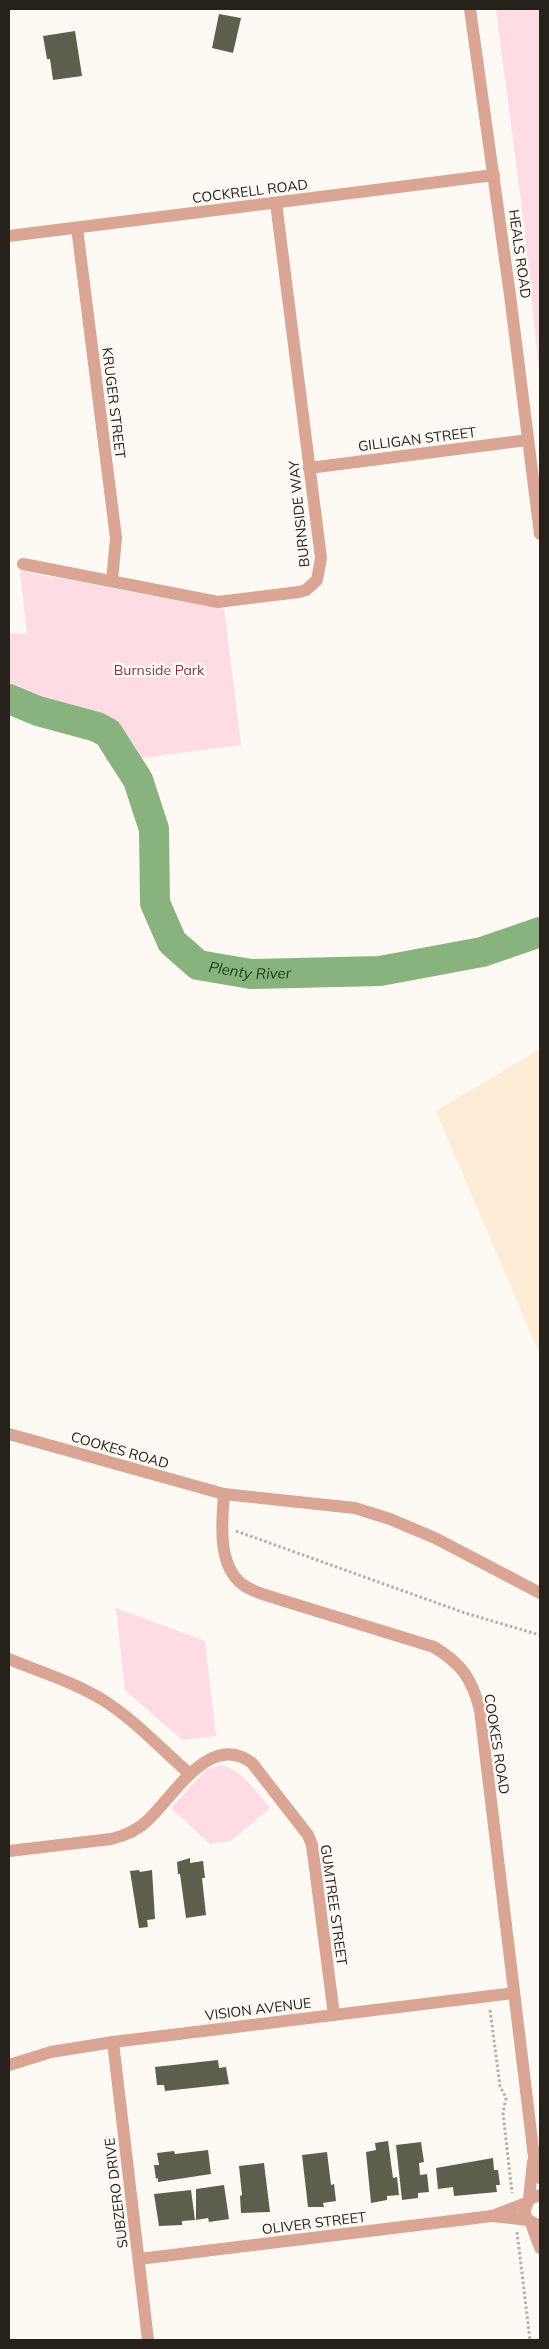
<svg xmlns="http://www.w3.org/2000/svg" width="549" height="2349" viewBox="0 0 549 2349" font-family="Mulish,sans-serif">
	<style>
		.built { fill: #feecd6 }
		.green { fill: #ffdbe3 }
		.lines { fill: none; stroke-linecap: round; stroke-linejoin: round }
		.river { stroke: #88b37e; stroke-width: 30 }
		.building { fill: #5e5e4d }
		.path { stroke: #b5afa9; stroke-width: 3; stroke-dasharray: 2.5 2.5; stroke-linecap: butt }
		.street { stroke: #daa595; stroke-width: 12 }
		.labels { text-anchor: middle; stroke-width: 5; stroke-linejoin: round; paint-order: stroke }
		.street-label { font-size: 14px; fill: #26211b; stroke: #fff9f3 }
		.park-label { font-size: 14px; fill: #86314c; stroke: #fff9f3 }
		.water-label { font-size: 15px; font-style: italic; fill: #18430d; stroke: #fff9f3 }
	</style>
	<rect width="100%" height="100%" fill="#fff9f3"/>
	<path class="built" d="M540,1049V1355L436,1111Z"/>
	<g class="green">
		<path d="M496,9H540V381L524,224Z"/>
		<path d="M20,571L224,609L241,745L142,758L132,743L112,722L54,707L25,690L9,684V633L27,634Z"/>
		<path d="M116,1608L205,1641L216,1736L182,1740L125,1690Z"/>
		<path d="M222,1765C243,1771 256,1792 270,1808L231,1841L210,1844L171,1808L207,1769Z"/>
	</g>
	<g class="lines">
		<path class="river" id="s1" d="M9,699L38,711L97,727L108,733L138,780L154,829L155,903L172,942L198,965L251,974L380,971L482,952L540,932"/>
	</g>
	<g class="building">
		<path d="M219,14L241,18L233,53L212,48Z"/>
		<path d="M75,31L82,76L53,80L50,59H47L43,36Z"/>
		<path d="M190,1858V1863L203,1861L205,1878H202L206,1915L186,1918L180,1874H178L177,1862Z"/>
		<path d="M139,1870L140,1872L152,1870L155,1919L147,1920L148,1927L139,1928L130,1871Z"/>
		<path d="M218,2060L219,2068L226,2067L229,2084L165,2091L164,2085H157L155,2067Z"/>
		<path d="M388,2141L393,2178L397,2177L399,2195L387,2196V2200L371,2203L366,2152L376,2150L375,2143Z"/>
		<path d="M421,2142L424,2162L419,2163L420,2175L427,2174L429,2192L418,2193V2198L402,2200L396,2145Z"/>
		<path d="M208,2150L211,2174L158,2182V2178L156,2179L154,2165H159L157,2153L174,2151L175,2154Z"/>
		<path d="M327,2152L331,2185L334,2184L336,2201L323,2203L324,2207H308L302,2155Z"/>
		<path d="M493,2158L494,2170H498L500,2185H496L497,2192L454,2196L453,2187L438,2189L436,2168Z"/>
		<path d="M264,2163L270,2212L241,2213L240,2196L242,2195L239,2166Z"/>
		<path d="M224,2185L229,2219L209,2222L208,2218L196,2220V2189Z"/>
		<path d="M191,2190L195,2220L182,2221V2225L159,2226L154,2194Z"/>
	</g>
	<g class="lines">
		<g class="path">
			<path d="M236,1531L465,1613L540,1635"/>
			<path d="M490,2010L500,2086L506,2098L503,2113L512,2193"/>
			<path d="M517,2232L530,2340"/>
		</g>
		<g class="street">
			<path d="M470,9L510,295L540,534"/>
			<path d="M77,228L116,538L112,581"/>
			<path d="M9,236L494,175"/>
			<path d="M309,468L528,440"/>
			<path d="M23,564L218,602L299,592L306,590L317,580L321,558L276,203"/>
			<path d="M9,1434L224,1494L355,1508L390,1519L435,1538L540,1593"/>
			<path d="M224,1494C222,1522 217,1564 242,1584C252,1592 266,1595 278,1599L434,1647C462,1664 472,1679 480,1710L534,2157L540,2178"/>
			<path d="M9,1659C40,1672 74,1682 103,1700C135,1720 162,1750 190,1774"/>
			<path d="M9,1851L111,1839C124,1836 138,1830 148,1820C174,1796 210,1731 252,1763L308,1835L312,1845L334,2015"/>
			<path d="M113,2042L148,2340"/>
			<path d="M9,2065L51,2052L113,2042L514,1993"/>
			<path d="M540,2195L529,2199L524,2212L528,2220L540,2226"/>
			<path d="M529,2199L533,2162"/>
			<path d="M492,2216L528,2220"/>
			<path d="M531,2223L540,2248"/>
			<path d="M139,2259L492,2216L526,2203"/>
		</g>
	</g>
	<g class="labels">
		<g class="street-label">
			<text transform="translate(250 191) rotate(-7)" y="5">COCKRELL ROAD</text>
			<text transform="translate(520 254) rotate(82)" y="5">HEALS ROAD</text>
			<text transform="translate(114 403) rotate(83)" y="5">KRUGER STREET</text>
			<text transform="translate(417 439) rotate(-7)" y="5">GILLIGAN STREET</text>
			<text transform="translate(299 514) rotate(-96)" y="5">BURNSIDE WAY</text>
			<text transform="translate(120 1450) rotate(16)" y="5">COOKES ROAD</text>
			<text transform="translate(497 1744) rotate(81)" y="5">COOKES ROAD</text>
			<text transform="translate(334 1905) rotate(82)" y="5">GUMTREE STREET</text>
			<text transform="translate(258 2009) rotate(-7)" y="5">VISION AVENUE</text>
			<text transform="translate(116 2193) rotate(-97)" y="5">SUBZERO DRIVE</text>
			<text transform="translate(314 2223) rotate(-7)" y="5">OLIVER STREET</text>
		</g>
		<g class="park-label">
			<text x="159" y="675">Burnside Park</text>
		</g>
		<g class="water-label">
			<text dy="5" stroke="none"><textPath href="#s1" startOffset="416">Plenty River</textPath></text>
		</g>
	</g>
	<rect width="549" height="2349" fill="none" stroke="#26211b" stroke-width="20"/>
</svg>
